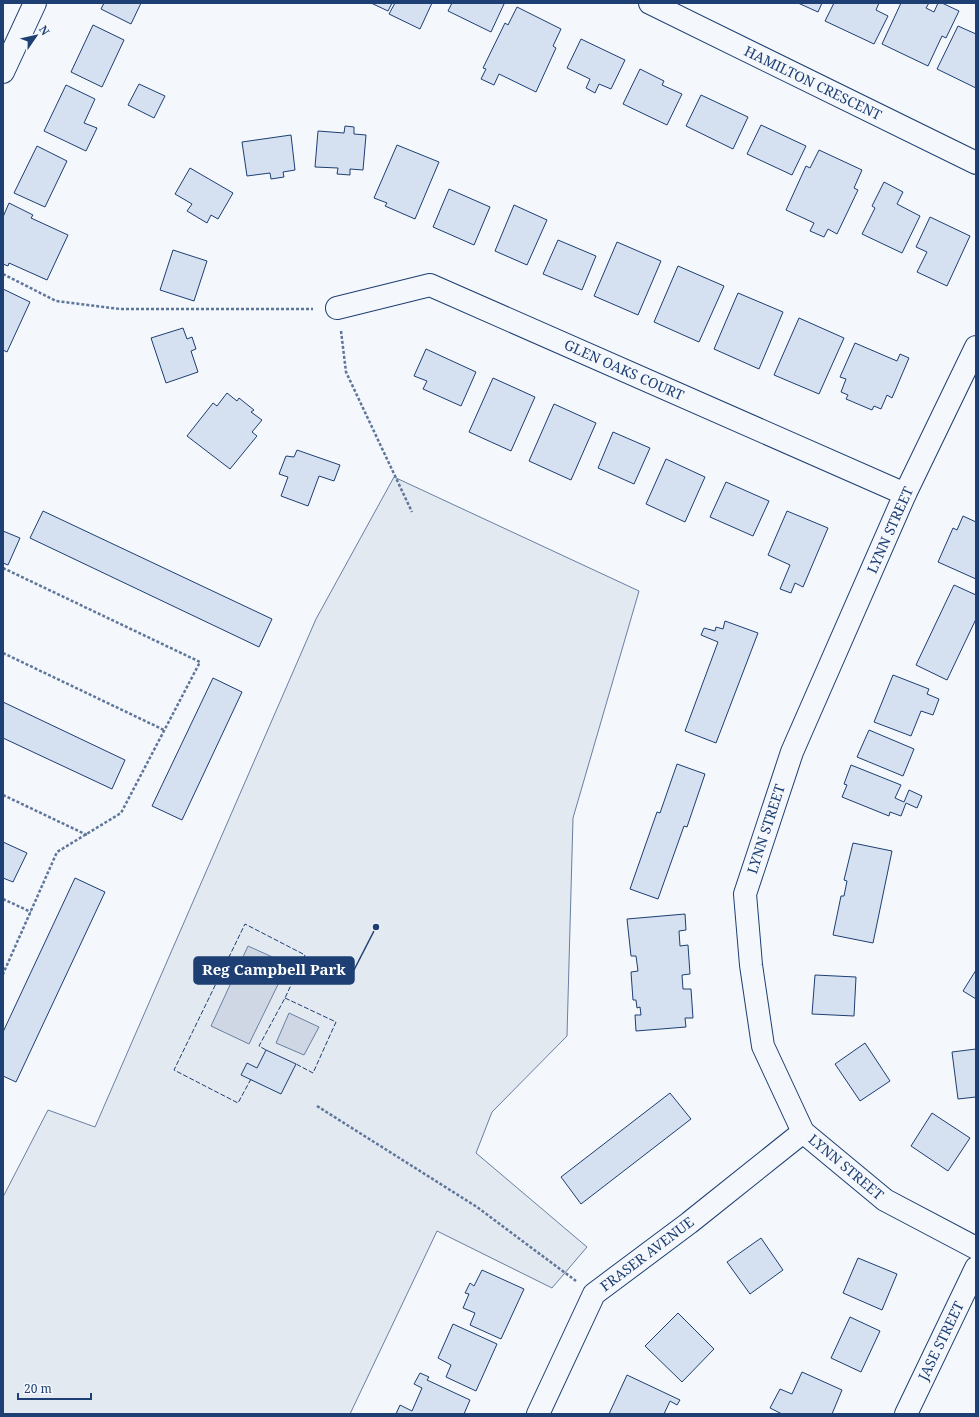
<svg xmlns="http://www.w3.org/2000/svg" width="979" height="1417" viewBox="0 0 979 1417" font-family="'Noto Serif',serif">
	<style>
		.green { fill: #e3e9f0; stroke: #687fa3 }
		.water { fill: #cfd7e4; stroke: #687fa3 }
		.building { fill: #d5e0f0; stroke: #1d3f73 }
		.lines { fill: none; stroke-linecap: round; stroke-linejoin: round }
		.street-casing { stroke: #1d3f73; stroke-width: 24 }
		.path { stroke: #5e769c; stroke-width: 2.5; stroke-dasharray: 3 2; stroke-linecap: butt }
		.street { stroke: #f4f7fb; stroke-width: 22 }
		.fence { stroke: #1d3f73; stroke-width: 1; stroke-dasharray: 5 2; stroke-linecap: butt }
		.labels { text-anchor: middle; stroke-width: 3; stroke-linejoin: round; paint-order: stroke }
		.street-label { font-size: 14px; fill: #1d3f73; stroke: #f4f7fb }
		.leader { fill: none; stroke: #1d3f73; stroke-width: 1.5 }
		.callout-dot { fill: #1d3f73; stroke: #f4f7fb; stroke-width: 1.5 }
		.callout { fill: #1d3f73; stroke: #1d3f73; stroke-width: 1.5 }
		.callout-label { font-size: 15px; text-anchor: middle; font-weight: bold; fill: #fff }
	</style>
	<rect width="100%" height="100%" fill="#f4f7fb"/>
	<path class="green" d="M394,477L639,591L573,818L567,1036L492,1112L476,1153L587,1247L552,1288L437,1231L350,1414H3V1197L48,1110L95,1127L316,619Z"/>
	<g class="water">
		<path d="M248,946L288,964L249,1044L211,1026Z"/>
		<path d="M289,1013L319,1027L304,1055L276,1043Z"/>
	</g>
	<g class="building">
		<path d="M104,3H141L131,24L101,9Z"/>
		<path d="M371,3H392L388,11Z"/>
		<path d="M395,3H432L420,29L389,14Z"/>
		<path d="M452,3H503L504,4L491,32L448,11Z"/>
		<path d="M798,3H822L818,12Z"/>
		<path d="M834,3H879L876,10L888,16L874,44L825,21Z"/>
		<path d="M901,3H929L926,8L934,12L938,3H942L959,11L946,38L942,36L928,66L882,44Z"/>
		<path d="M517,7L561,29L553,46L556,48L536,92L499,74L494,85L481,79L486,69L483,68L505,23L508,25Z"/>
		<path d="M93,25L124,40L102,87L71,72Z"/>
		<path d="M958,26L976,34V88L937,69Z"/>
		<path d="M581,39L625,60L611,89L599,84L595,93L586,88L590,79L567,68Z"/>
		<path d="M640,69L664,81L662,85L682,94L667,125L623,104Z"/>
		<path d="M139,84L165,96L154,118L128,105Z"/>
		<path d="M66,85L95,99L84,123L97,128L86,151L44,131Z"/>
		<path d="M701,95L748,117L733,149L686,126Z"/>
		<path d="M761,125L806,146L792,175L747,154Z"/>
		<path d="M345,126L354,127V134L366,135L363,170L350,169V175L337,174L338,168L315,167L318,131L344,133Z"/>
		<path d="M291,135L295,170L283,172L284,177L271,179L270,173L247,176L242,142Z"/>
		<path d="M397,145L439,162L415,219L385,206L387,203L374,198Z"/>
		<path d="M37,146L67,161L45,207L14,193Z"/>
		<path d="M819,150L862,170L854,188L858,190L837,234L828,229L824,237L810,231L814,223L786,210L806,166L810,168Z"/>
		<path d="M190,168L233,193L218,219L211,215L207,223L187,211L192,204L175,194Z"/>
		<path d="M884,182L903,192L897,204L920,216L902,253L862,234L875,208L872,206Z"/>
		<path d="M449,189L490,207L474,245L433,227Z"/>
		<path d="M9,203L33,215L31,218L68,235L47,280L9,263L8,266L3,264V217Z"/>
		<path d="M514,205L547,220L527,265L495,251Z"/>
		<path d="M930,217L970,236L947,286L917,272L927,252L916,247Z"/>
		<path d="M558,240L596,256L582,290L543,274Z"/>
		<path d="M617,242L661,261L638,315L594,296Z"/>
		<path d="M173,250L207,261L194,301L160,290Z"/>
		<path d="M678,266L724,286L699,342L654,322Z"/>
		<path d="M3,289L30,302L7,352L3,350Z"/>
		<path d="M738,293L783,312L759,369L714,349Z"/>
		<path d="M799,318L844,338L819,394L774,375Z"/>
		<path d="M183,328L187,339L192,337L196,349L191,351L198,372L166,383L151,338Z"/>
		<path d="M855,343L897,361L900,354L909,358L892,398L887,395L881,409L874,406L872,410L846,399L848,395L841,392L846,379L840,377Z"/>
		<path d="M426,349L476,372L461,406L423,389L427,381L414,376Z"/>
		<path d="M493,378L535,397L511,451L469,432Z"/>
		<path d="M227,393L237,401L239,398L254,410L251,412L262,420L252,432L257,436L230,469L187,436L213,403L217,406Z"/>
		<path d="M554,404L596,423L571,480L529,461Z"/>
		<path d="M613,432L650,448L634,484L598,468Z"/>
		<path d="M297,450L340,465L334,481L319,476L308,506L281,496L288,477L279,474L286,456L294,457Z"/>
		<path d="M666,459L705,477L685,522L646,504Z"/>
		<path d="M726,482L769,501L753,536L710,517Z"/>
		<path d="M43,511L272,619L259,647L30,538Z"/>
		<path d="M787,511L828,528L803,587L795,583L791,593L780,589L790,565L768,555Z"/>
		<path d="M963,516L976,522V579L938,562L953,528L957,530Z"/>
		<path d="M3,531L20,538L8,565L3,563Z"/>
		<path d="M954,585L976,595V619L947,680L916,665Z"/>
		<path d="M725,621L758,633L716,743L685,731L718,642L701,635L704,628L715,631L716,627L723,629Z"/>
		<path d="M893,675L929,689L927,694L939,699L933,715L921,711L911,736L874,722Z"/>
		<path d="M213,678L242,692L182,820L152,806Z"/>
		<path d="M3,702L125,760L112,789L3,738Z"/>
		<path d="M869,730L914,749L903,776L857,757Z"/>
		<path d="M677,764L705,774L687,827L684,826L658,899L630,889L657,812L660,813Z"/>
		<path d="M851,765L901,785L895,798L904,802L909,790L922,796L917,808L906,803L901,816L890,812L889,816L842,797L847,785L844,784Z"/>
		<path d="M3,842L27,853L13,882L3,878Z"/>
		<path d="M853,843L892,851L873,943L833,935L841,896H844L847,881L844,880Z"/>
		<path d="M75,878L105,892L16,1082L3,1076V1032Z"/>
		<path d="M685,914L686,930L679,931L680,946L688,945L690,974L682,975L683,989H691L693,1018H685L686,1027L636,1031L635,1015H641L640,1007L637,1008L636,1000H633L631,972L638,971L636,956H631L627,919Z"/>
		<path d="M976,970V999L963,991Z"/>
		<path d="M815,975L856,977L854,1016L812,1014Z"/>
		<path d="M865,1043L890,1081L860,1101L835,1064Z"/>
		<path d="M976,1049V1097L958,1099L952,1052Z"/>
		<path d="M266,1050L296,1064L281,1094L241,1075L247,1063L257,1068Z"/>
		<path d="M670,1093L691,1119L581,1204L561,1177Z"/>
		<path d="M932,1113L970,1138L948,1171L911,1146Z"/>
		<path d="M761,1238L783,1270L750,1294L727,1262Z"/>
		<path d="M858,1258L897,1274L882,1310L843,1293Z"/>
		<path d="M482,1270L524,1289L501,1339L470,1325L475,1313L463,1308L469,1294L465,1293L470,1283L474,1286Z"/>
		<path d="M678,1313L714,1349L682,1382L645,1346Z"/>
		<path d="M850,1317L880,1331L861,1372L831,1358Z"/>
		<path d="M453,1324L497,1344L476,1391L446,1377L451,1365L438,1358Z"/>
		<path d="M802,1372L842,1390L832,1414H782L770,1408L780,1389L792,1394Z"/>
		<path d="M420,1373L429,1377L427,1380L470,1400L464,1414H396L400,1405L412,1411L422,1388L414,1384Z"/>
		<path d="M627,1375L680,1400L677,1405L670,1401L664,1414H609Z"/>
	</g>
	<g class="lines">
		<defs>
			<g id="street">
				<path d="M650,3L976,163"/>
				<path d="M3,72L35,3"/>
				<path d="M337,308L430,285L905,494"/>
				<path d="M976,347L905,494L792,752L745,894L751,965L763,1046L803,1132L885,1200L976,1248"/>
				<path d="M538,1414L594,1294L689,1223L803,1132"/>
				<path d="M906,1414L976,1268"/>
			</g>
		</defs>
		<use href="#street" class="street-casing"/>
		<g class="path">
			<path d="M3,274L56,301L120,309H313"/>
			<path d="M341,331L346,372L412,512"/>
			<path d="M3,568L200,662L121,813L57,852L3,974"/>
			<path d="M3,653L164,730"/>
			<path d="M3,795L87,835"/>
			<path d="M3,899L31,912"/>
			<path d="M317,1106L477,1207L576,1281"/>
		</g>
		<use href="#street" class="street"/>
		<g class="fence">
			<path d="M285,998L336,1022L313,1073L296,1064"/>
			<path d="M251,1079L238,1103L174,1070L245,924L305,955L285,998L259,1046L266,1050"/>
		</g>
	</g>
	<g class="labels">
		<g class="street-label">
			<text transform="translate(813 83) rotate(26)" y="5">HAMILTON CRESCENT</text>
			<text transform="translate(624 370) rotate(24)" y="5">GLEN OAKS COURT</text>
			<text transform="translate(890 530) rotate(-66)" y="5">LYNN STREET</text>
			<text transform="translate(766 829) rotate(-72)" y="5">LYNN STREET</text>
			<text transform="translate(846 1167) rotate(40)" y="5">LYNN STREET</text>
			<text transform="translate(647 1254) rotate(-37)" y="5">FRASER AVENUE</text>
			<text transform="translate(941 1341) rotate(-64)" y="5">JASE STREET</text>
		</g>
	</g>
	<path class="leader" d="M376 927L354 970"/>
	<circle class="callout-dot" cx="376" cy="927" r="4"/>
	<rect class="callout" x="194" y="957" width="160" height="27" rx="4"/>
	<g class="callout-label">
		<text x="274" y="975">Reg Campbell Park</text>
	</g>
	<rect width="979" height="1417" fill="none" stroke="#1d3f73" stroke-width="8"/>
	<g transform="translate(36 36) rotate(56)" stroke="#f4f7fb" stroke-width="3" paint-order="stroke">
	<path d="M0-3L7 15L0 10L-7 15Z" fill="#1d3f73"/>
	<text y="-6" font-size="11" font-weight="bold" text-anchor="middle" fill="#1d3f73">N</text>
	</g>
	<path d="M18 1393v6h73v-6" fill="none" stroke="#1d3f73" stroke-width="2"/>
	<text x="24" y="1393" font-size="12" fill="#1d3f73" stroke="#f4f7fb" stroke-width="3" paint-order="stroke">20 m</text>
</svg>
